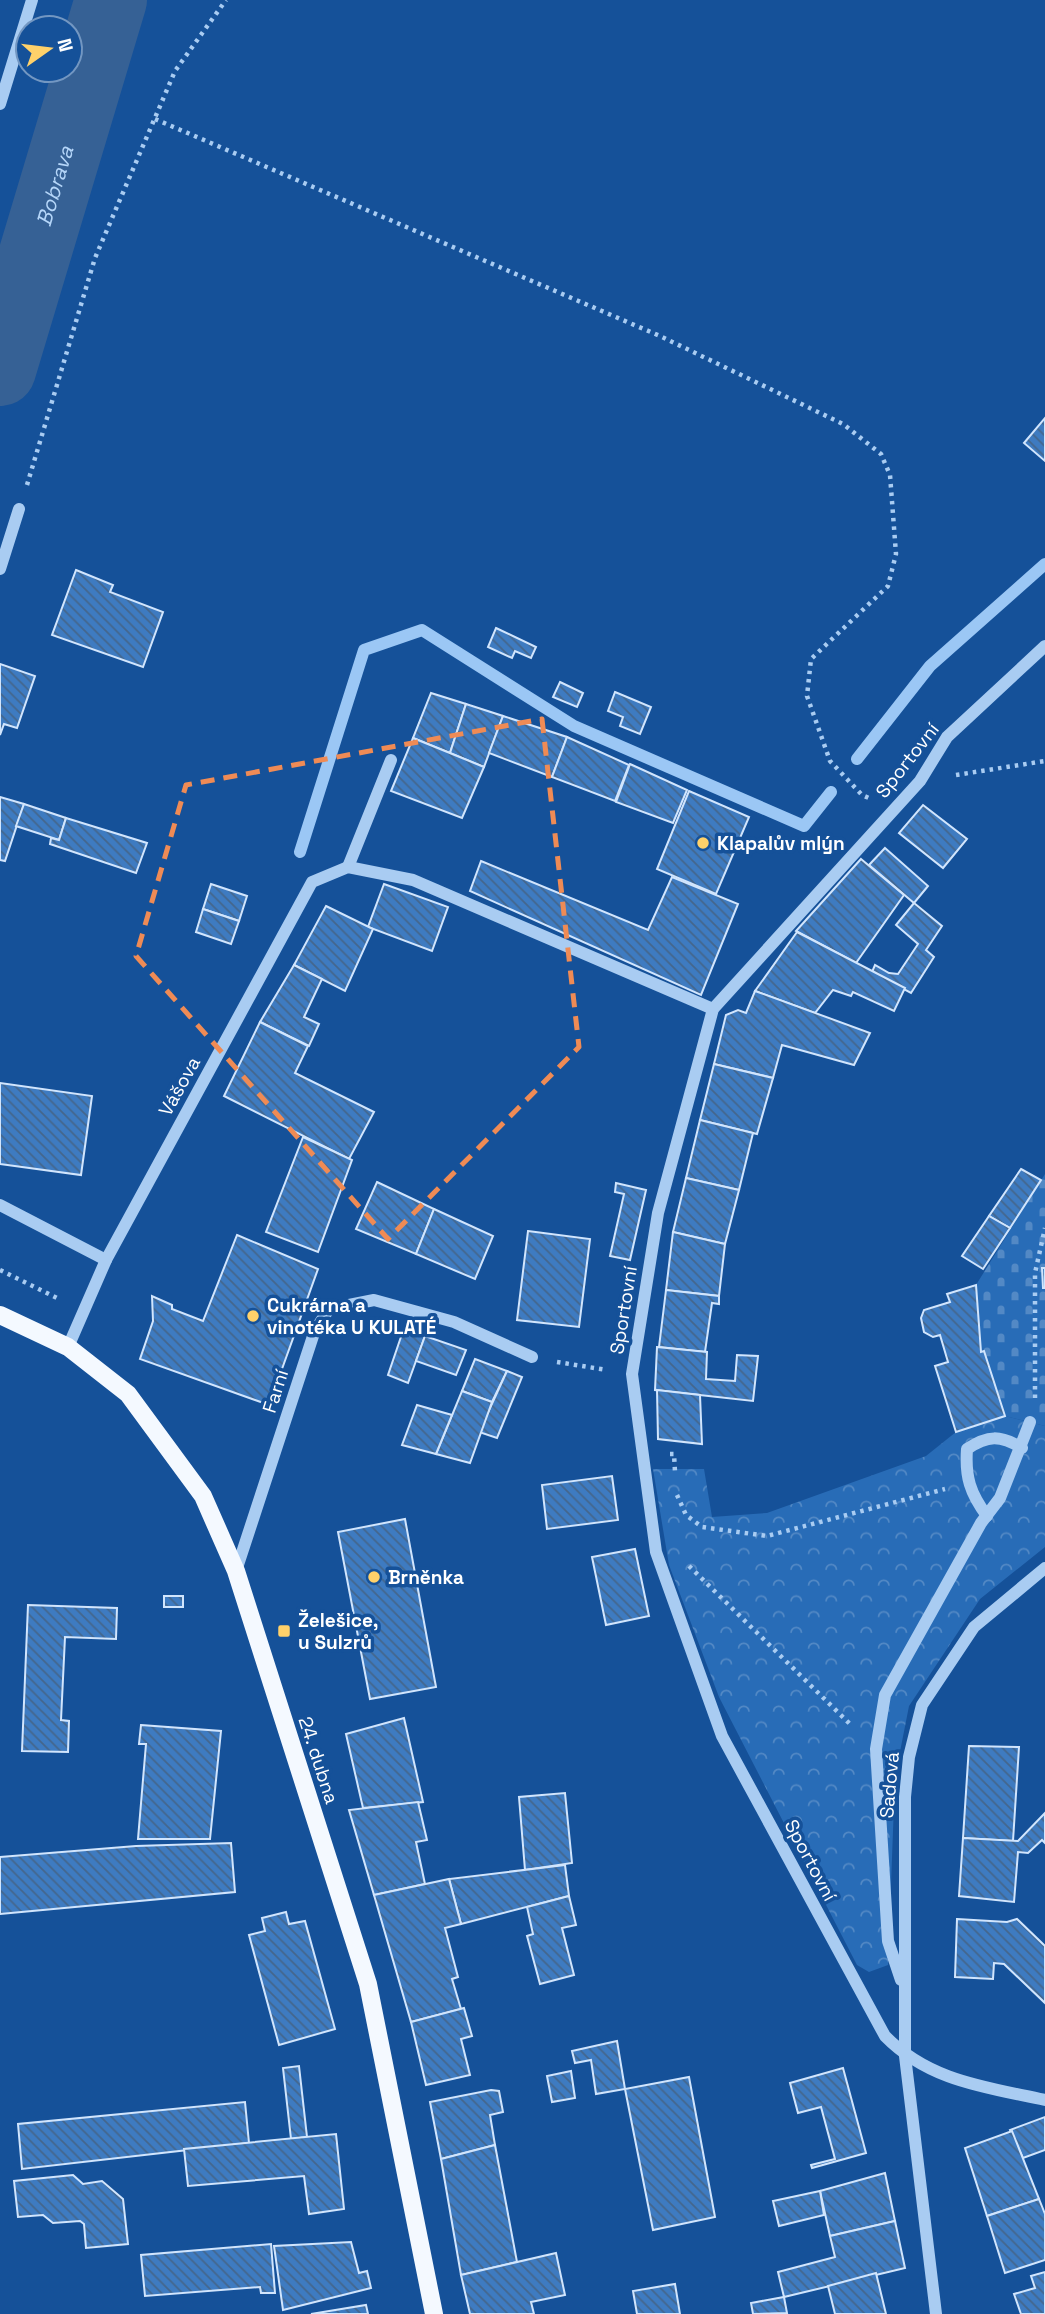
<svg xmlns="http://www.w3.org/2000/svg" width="1045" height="2314" viewBox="0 0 1045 2314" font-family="'Space Grotesk',sans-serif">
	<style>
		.forest { fill: url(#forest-crowns) }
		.cemetery { fill: url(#cemetery-stones) }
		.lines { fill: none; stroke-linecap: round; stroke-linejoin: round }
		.stream { stroke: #9bc7f5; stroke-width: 12 }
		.river { stroke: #366195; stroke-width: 72 }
		.building { fill: url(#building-back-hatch); stroke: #d1e5fd; stroke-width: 2 }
		.path { stroke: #a9ccf2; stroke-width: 4.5; stroke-dasharray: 3.5 5; stroke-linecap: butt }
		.minor { stroke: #a9ccf2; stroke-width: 12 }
		.major { stroke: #f4f9ff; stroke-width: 18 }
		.marked { fill: none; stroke: #ef8b55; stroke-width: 5; stroke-dasharray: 14 9; stroke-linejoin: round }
		.poi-dot { fill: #ffd16a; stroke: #155199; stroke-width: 2.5 }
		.labels { text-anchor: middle; stroke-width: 7; stroke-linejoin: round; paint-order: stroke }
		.street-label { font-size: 19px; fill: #fff; stroke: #155199 }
		.poi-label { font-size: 19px; font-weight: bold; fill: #fff; stroke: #155199; text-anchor: start }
		.water-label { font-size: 21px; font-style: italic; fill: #b5d6f9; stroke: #155199 }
	</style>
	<defs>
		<pattern id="forest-crowns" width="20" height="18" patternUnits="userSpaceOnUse" patternTransform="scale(1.75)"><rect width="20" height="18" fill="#286cb7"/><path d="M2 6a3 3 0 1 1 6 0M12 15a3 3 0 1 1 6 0" fill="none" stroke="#5389c5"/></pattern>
		<pattern id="cemetery-stones" width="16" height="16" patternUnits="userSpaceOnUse" patternTransform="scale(1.75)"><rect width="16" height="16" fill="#286cb7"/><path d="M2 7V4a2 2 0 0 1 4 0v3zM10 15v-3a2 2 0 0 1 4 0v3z" fill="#5389c5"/></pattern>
		<pattern id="building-back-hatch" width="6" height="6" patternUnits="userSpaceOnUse" patternTransform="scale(1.75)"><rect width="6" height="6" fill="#3e7bc1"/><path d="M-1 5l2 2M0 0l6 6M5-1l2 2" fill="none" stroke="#44668c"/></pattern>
	</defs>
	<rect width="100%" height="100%" fill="#155199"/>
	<path class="forest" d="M1005,1416L1045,1426V1547L980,1599L909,1706L895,1777L888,1965L869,1972L857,1965L719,1697L669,1565L653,1469H704L712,1517L767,1513L926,1456L956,1432Z"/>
	<path class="cemetery" d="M1045,1174V1426L1005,1416L984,1351L981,1352L976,1285Z"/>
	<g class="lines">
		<g class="stream">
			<path d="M857,759L930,666L1045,564"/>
			<path d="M300,852L364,650L422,630L574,726L804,826L831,792"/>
		</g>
		<path class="river" id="s1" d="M0,370L111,0"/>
	</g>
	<g class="building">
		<path d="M1045,418V461L1024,443Z"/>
		<path d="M76,570L113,585L110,592L163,612L143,667L52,635Z"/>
		<path d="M496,628L536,647L531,658L515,651L512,658L488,647Z"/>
		<path d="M0,664L35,676L17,728L4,724L0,735Z"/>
		<path d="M560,682L583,693L577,707L553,697Z"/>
		<path d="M615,692L651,707L640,734L620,726L623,717L608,711Z"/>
		<path d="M431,693L466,704L450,753L413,738Z"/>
		<path d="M466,704L503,716L484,767L450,753Z"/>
		<path d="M503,716L567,737L552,777L489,753Z"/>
		<path d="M567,737L629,765L615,801L552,777Z"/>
		<path d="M413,738L484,767L462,818L391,791Z"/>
		<path d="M630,764L687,790L673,823L616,802Z"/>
		<path d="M689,791L749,817L716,894L657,869Z"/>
		<path d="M0,797L24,804L5,861L0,860Z"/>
		<path d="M24,804L66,818L59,840L16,826Z"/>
		<path d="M923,805L967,839L943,868L899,833Z"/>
		<path d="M66,818L147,843L136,873L50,844L51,838L59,840Z"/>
		<path d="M885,848L928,886L914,903L869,865Z"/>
		<path d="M861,859L904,895L856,963L796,931Z"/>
		<path d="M481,861L648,930L672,877L738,904L701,995L470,891Z"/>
		<path d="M211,884L247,896L239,921L203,909Z"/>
		<path d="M384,884L448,907L432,951L368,927Z"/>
		<path d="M914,903L942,926L926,950L934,957L911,993L872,972L875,965L889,973L898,974L918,944L896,925Z"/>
		<path d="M326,906L373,929L345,991L294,965Z"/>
		<path d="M203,909L239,921L231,944L196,932Z"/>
		<path d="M797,932L905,988L894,1011L853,992L851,996L833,990L815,1013L755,991Z"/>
		<path d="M294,965L322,979L304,1017L319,1024L309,1046L260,1022Z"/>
		<path d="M755,991L870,1033L854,1065L782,1045L773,1078L714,1064L726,1015L738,1010L746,1013Z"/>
		<path d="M260,1022L308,1046L295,1073L374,1112L349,1159L224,1096Z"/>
		<path d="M714,1064L773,1078L757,1134L700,1120Z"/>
		<path d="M0,1083L92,1096L81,1175L0,1164Z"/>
		<path d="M700,1120L753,1133L739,1190L686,1178Z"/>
		<path d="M303,1137L352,1160L318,1252L266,1232Z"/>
		<path d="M1021,1169L1041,1180L1010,1228L989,1216Z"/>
		<path d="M686,1178L739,1190L725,1244L673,1232Z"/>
		<path d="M377,1182L434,1209L416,1254L356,1229Z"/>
		<path d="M616,1183L646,1190L630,1260L610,1256L624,1194L615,1192Z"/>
		<path d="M434,1209L493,1236L475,1279L416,1254Z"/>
		<path d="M989,1216L1010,1228L983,1269L962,1256Z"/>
		<path d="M528,1231L590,1239L579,1327L517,1320Z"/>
		<path d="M673,1232L725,1244L719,1296L666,1290Z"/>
		<path d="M237,1235L318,1269L269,1405L140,1359L153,1321L152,1296L172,1305V1309L203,1321Z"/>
		<path d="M1042,1268H1045V1288H1043Z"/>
		<path d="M976,1285L981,1352L984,1351L1005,1416L956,1432L935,1366L948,1362L940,1335L933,1337L924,1332L921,1318L924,1310L950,1302L947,1294Z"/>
		<path d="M666,1290L719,1296V1304L712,1303L705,1352L659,1347Z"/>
		<path d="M404,1328L425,1336L408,1383L388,1375Z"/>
		<path d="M425,1336L466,1350L456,1375L416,1361Z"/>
		<path d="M657,1347L707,1352L706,1379L735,1381L737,1355L758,1356L753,1401L655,1390Z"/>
		<path d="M475,1359L507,1371L492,1402L462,1391Z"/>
		<path d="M507,1371L522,1377L497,1438L479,1432Z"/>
		<path d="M657,1390L700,1395L702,1444L658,1439Z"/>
		<path d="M462,1391L492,1402L470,1463L436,1454Z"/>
		<path d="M417,1405L452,1415L436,1454L402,1445Z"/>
		<path d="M612,1476L618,1520L547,1529L542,1485Z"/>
		<path d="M405,1519L436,1687L370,1699L338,1532Z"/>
		<path d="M635,1549L649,1616L606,1625L592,1557Z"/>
		<rect x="164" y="1596" width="19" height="11"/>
		<path d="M28,1605L117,1608L116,1639L65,1637L61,1720L69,1721L68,1752L22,1751Z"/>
		<path d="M404,1718L423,1802L363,1808L346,1734Z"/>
		<path d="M141,1725L221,1731L210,1839H138L146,1744H139Z"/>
		<path d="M969,1746L1019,1747L1013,1841L963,1838Z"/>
		<path d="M565,1793L572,1863L525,1870L519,1797Z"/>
		<path d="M418,1802L427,1840L416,1842L425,1884L374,1895L349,1810Z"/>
		<path d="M1045,1813V1843L1042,1840L1028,1853L1018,1852L1014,1902L959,1896L963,1838L1018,1841Z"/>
		<path d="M231,1843L235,1892L0,1914V1857L136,1846Z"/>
		<path d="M565,1865L569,1896L461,1924L449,1879Z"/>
		<path d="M449,1879L461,1924L445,1928L458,1977L452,1979L461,2009L411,2022L374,1895Z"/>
		<path d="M569,1896L576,1925L562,1928L574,1975L540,1984L527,1936L533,1934L527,1907Z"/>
		<path d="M286,1912L289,1924L305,1921L335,2029L279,2045L249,1935L265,1931L262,1918Z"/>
		<path d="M957,1919L1007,1922L1017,1919L1045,1946V2003L1004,1964L994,1963L993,1979L955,1977Z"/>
		<path d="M464,2008L472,2036L461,2039L470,2075L426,2085L411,2022Z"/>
		<path d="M617,2041L625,2089L596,2094L591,2060L575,2063L572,2051Z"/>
		<path d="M299,2066L307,2137L291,2139L283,2068Z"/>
		<path d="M843,2068L866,2153L812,2168L811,2165L835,2159L821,2107L798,2113L790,2083Z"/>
		<path d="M571,2071L575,2098L552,2102L547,2076Z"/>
		<path d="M689,2077L715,2217L653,2230L625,2089Z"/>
		<path d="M491,2090L499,2091L503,2112L490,2115L495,2145L441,2159L430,2102Z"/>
		<path d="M245,2102L249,2143L22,2169L18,2124Z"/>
		<path d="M1045,2117V2150L1023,2158L1010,2130Z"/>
		<path d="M1012,2131L1039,2199L987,2216L965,2148Z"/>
		<path d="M336,2134L344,2209L309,2214L304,2176L188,2186L184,2149Z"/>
		<path d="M495,2145L517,2262L461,2275L441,2159Z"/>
		<path d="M885,2173L895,2221L830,2236L820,2191Z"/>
		<path d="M73,2175L83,2184L102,2181L123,2199L128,2244L86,2248L84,2224L80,2221L53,2223L43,2215L18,2217L14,2181Z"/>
		<path d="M820,2191L824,2215L779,2226L773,2201Z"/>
		<path d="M1039,2199L1045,2214V2260L1005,2273L987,2216Z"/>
		<path d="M895,2221L905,2268L784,2297L778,2272L835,2257L830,2236Z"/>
		<path d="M351,2242L359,2273L367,2271L371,2288L283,2310L274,2246Z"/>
		<path d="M271,2244L275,2293H261L260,2287L145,2296L141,2255Z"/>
		<path d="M556,2253L565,2295L531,2302L534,2314H470L461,2275Z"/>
		<path d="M1045,2272V2314H1021L1014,2294L1035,2288L1031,2276Z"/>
		<path d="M876,2273L886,2314H835L828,2286Z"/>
		<path d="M675,2284L680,2314H637L633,2291Z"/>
		<path d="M784,2297L787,2313L753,2314L751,2303Z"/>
		<path d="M366,2305L368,2314H311Z"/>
	</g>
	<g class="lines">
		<g class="path">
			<path d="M155,119L660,336L843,424L881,454L890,475L896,554L888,586L811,659L807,696L830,761L862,795L871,799"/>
			<path d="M27,485L95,258L175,71L226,0"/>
			<path d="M956,775L1045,761"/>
			<path d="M0,1270L59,1299"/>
			<path d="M557,1362L607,1370"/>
			<path d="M1035,1398V1273L1045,1228"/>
			<path d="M670,1454H674L675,1472"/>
			<path d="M677,1495L686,1515L702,1527L767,1536L945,1489"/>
			<path d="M689,1566L852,1726"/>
		</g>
		<g class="minor">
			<path d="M0,104L32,0"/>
			<path d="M0,569L19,509"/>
			<path d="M1045,646L947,737L920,781L713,1009L658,1213L632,1374L656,1552L722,1736L885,2036C929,2081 985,2087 1045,2100"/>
			<path d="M348,867L391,760"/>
			<path d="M0,1205L106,1260"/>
			<path d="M68,1347L106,1260L312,882L348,867L413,880L713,1009"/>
			<path d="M987,1516C970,1493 965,1477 967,1449C988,1435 1000,1435 1022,1448"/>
			<path d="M236,1571L315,1330L329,1309L374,1300L454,1322L532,1357"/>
			<path d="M901,1980L888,1941L876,1749L885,1695L981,1523L1000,1498L1030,1422"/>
			<path d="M936,2314L905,2056V1797L909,1757L922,1705L974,1627L1045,1568"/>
		</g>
		<path class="major" d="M0,1315L68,1347L128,1394L203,1496L236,1571L368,1984L434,2314"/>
	</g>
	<path class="marked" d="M542,719L579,1047L388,1239L136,956L186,785Z"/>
	<g class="poi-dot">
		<circle cx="703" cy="843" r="7"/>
		<circle cx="253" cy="1316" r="7"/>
		<circle cx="374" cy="1577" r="7"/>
		<rect x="277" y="1624" width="14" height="14" rx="3.5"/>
	</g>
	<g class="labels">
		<g class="street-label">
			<text transform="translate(907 760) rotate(-52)" y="7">Sportovní</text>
			<text transform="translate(179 1086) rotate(-61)" y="7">Vášova</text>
			<text transform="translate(623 1310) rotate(-81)" y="7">Sportovní</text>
			<text transform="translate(275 1391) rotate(-72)" y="7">Farní</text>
			<text transform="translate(319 1760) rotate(72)" y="7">24. dubna</text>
			<text transform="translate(889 1785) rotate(-85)" y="7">Sadová</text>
			<text transform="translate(811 1860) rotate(62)" y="7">Sportovní</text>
		</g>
		<g class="poi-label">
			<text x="717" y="850">Klapalův mlýn</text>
			<text x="267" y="1312">Cukrárna a<tspan x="267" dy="22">vinotéka U KULATÉ</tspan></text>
			<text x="388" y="1584">Brněnka</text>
			<text x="298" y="1627">Želešice,<tspan x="298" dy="22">u Sulzrů</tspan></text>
		</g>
		<g class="water-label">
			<text dy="7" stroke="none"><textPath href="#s1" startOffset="192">Bobrava</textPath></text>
		</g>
	</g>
	<g transform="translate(49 49) rotate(76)"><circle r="33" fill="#155199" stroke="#7397c2" stroke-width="2"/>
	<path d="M0-5L12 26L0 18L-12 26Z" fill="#ffd16a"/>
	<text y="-10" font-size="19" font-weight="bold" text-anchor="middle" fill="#ffffff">N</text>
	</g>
</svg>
